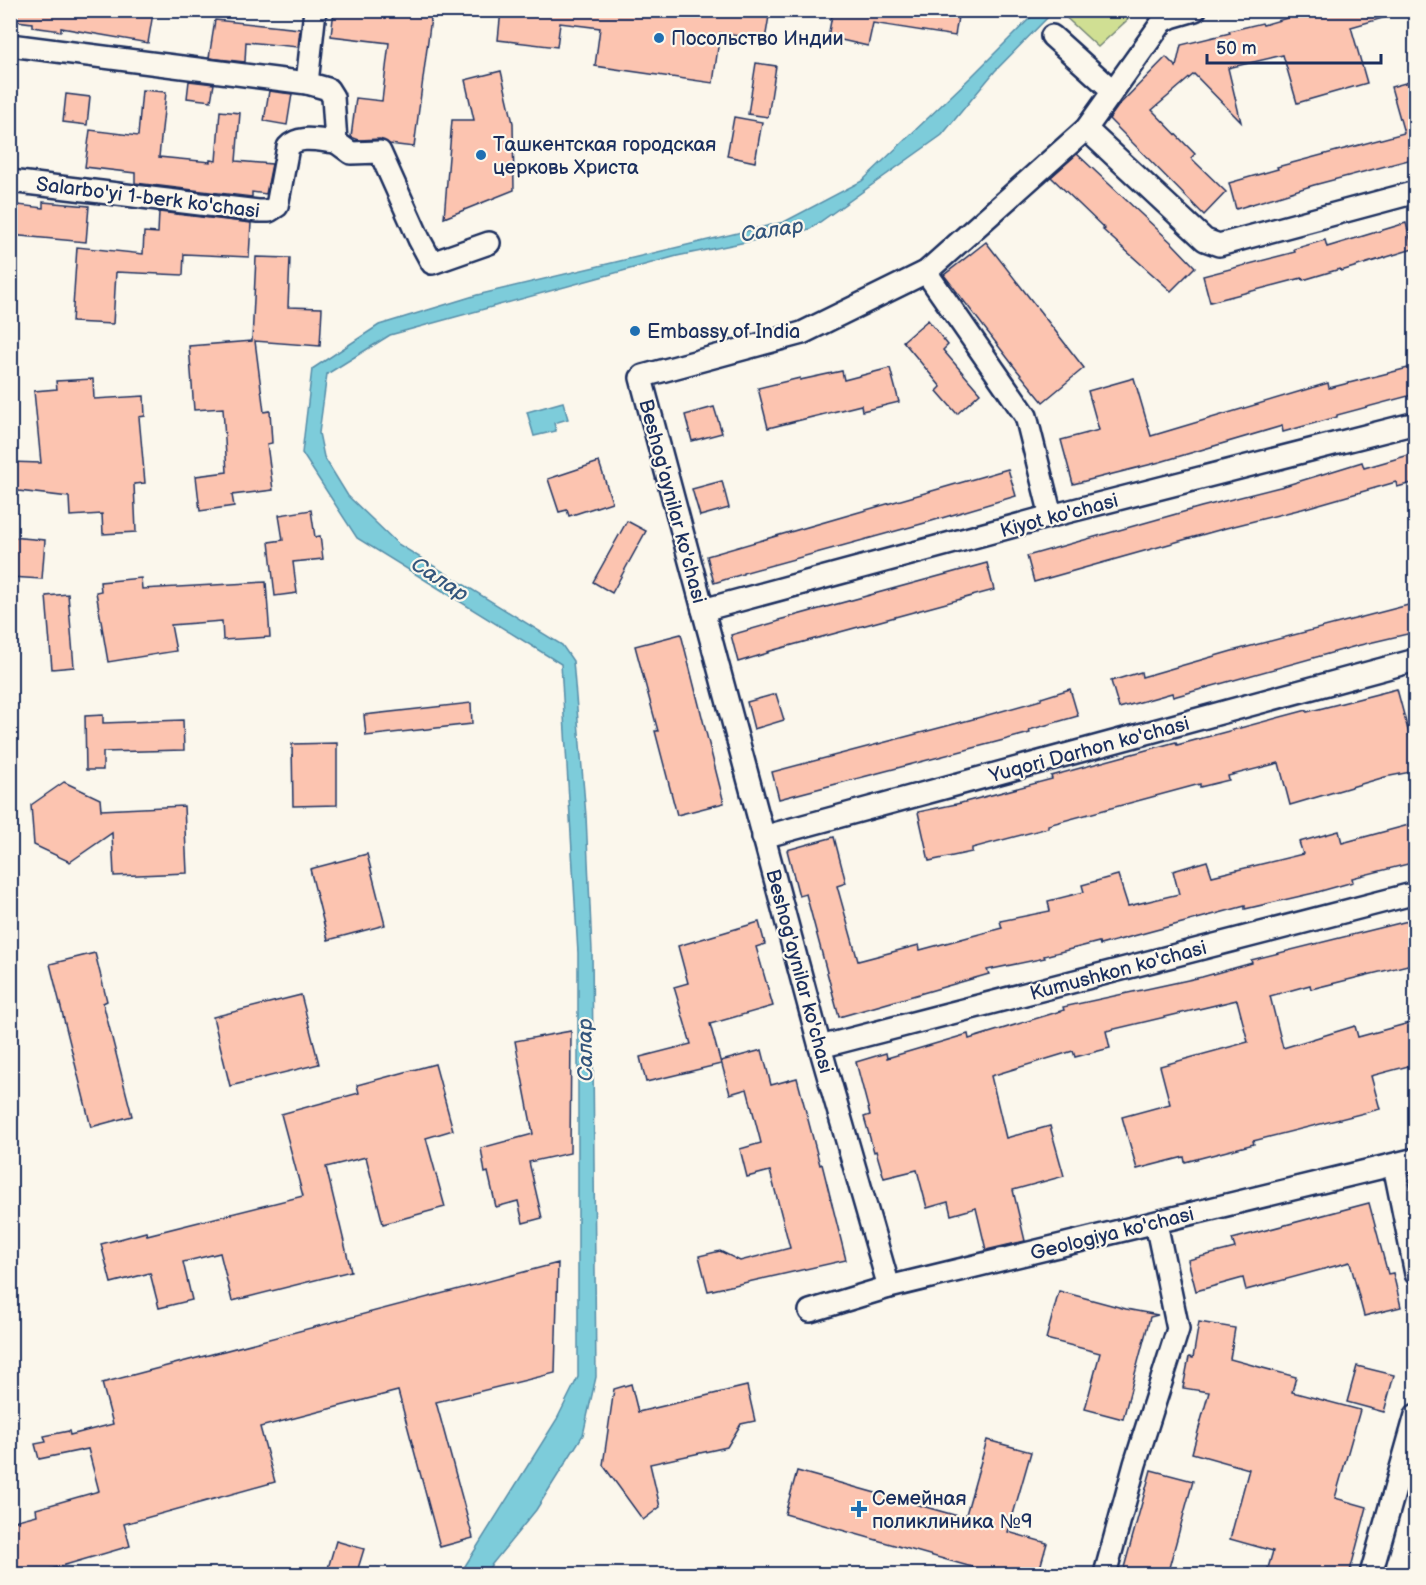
<svg xmlns="http://www.w3.org/2000/svg" width="1426" height="1585" viewBox="0 0 1426 1585" font-family="'Balsamiq Sans',sans-serif">
	<style>
		.green { fill: #d0df93; stroke: #768778; stroke-width: 1.5 }
		.water { fill: #7dccda; stroke: #568da8; stroke-width: 1.5 }
		.building { fill: #fcc4b0; stroke: #1b2f5e; stroke-width: 1.5 }
		.lines { fill: none; stroke-linecap: round; stroke-linejoin: round }
		.street-casing { stroke: #1b2f5e; stroke-width: 26 }
		.street { stroke: #fbf7ec; stroke-width: 21 }
		.poi-dot { fill: #1f6fb2; stroke: #fbf7ec; stroke-width: 2 }
		.labels { text-anchor: middle; stroke-width: 4.5; stroke-linejoin: round; paint-order: stroke }
		.poi-label { font-size: 20px; fill: #1b2f5e; stroke: #fbf7ec; text-anchor: start }
		.street-label { font-size: 20px; fill: #1b2f5e; stroke: #fbf7ec }
		.water-label { font-size: 21px; font-style: italic; fill: #34567d; stroke: #fbf7ec }
	</style>
	<rect width="100%" height="100%" fill="#fbf7ec"/>
	<filter id="ink" filterUnits="userSpaceOnUse"><feTurbulence type="fractalNoise" baseFrequency=".0167" numOctaves="2"/><feDisplacementMap in="SourceGraphic" scale="12" xChannelSelector="R" yChannelSelector="G"/><feConvolveMatrix kernelMatrix="1 2 1 2 8 2 1 2 1" color-interpolation-filters="sRGB"/></filter>
	<g filter="url(#ink)">
		<path class="green" d="M1059,11H1137L1098,47Z"/>
		<g class="water">
			<path d="M1037,11H1054L995,71L942,135L810,229L677,256L390,335L327,374L319,433L324,457L348,496L398,544L562,645L573,661L586,816L592,951L596,1377L583,1435L536,1510L484,1574H460L557,1419L578,1377V953L561,664L357,538L302,453L312,369L379,325L477,295L784,222L862,181L972,76Z"/>
			<path d="M563,402L568,419L554,423L556,431L534,436L527,412Z"/>
		</g>
		<g class="building">
			<path d="M18,10H139L153,13L148,43L61,28V31L32,27V23L17,21Z"/>
			<path d="M334,10L392,17V10H432L414,147L389,144L380,139L359,140L351,137L356,98L382,101L389,43L331,36Z"/>
			<path d="M501,10H770L765,40L720,33L713,83L595,66L600,28L560,23L557,47L498,40Z"/>
			<path d="M833,10H959L955,36L873,23L868,46L828,37Z"/>
			<path d="M1315,10H1390V16L1351,27L1367,83L1297,103L1283,55L1228,68L1241,122L1194,74L1152,110L1195,154L1191,158L1226,192L1204,215L1109,119L1119,105L1166,57L1176,67L1181,45L1230,33L1229,31L1262,23L1263,25Z"/>
			<path d="M215,20L300,29L298,47L246,42L245,62L209,58Z"/>
			<path d="M756,63L776,66L768,117L748,114Z"/>
			<path d="M501,71L513,123L514,190L444,218L452,120H474L465,80Z"/>
			<path d="M1416,80V158L1314,185L1236,209L1229,183L1278,169L1277,167L1404,133L1391,87Z"/>
			<path d="M189,81L214,84L211,101L187,98Z"/>
			<path d="M142,90L166,92L159,157L210,162V160L216,161L220,111L240,113L236,161L272,164L266,194L252,192V197L135,183V173L85,167L90,130L138,136Z"/>
			<path d="M269,91L292,94L287,125L264,121Z"/>
			<path d="M66,94L90,97L87,125L63,122Z"/>
			<path d="M734,117L762,122L755,162L727,156Z"/>
			<path d="M1077,154L1173,244L1195,267L1171,291L1103,230L1105,229L1051,177Z"/>
			<path d="M43,202L89,206L86,242L10,235V204L43,208Z"/>
			<path d="M159,212L251,223L249,257L184,254L183,275L116,272L113,324L72,322L77,247L143,254L144,232L158,233Z"/>
			<path d="M1406,223L1413,249L1341,271L1340,269L1303,280L1302,278L1210,302L1203,276L1295,252L1294,249L1325,240L1327,247Z"/>
			<path d="M986,242L1084,368L1043,402L1016,369L944,275Z"/>
			<path d="M256,257L290,258L288,307L322,308L320,346L255,341L264,412L270,411L272,443L267,444L273,490L232,495L234,506L200,511L196,476L227,472L223,408L194,410L189,346L252,341Z"/>
			<path d="M928,320L948,345L943,350L980,393L957,414L937,391L941,387L903,341Z"/>
			<path d="M1416,366V394L1337,415V417L1283,432L1282,426L1160,462L1073,484L1061,440L1099,430L1088,391L1134,378L1151,436L1328,383L1329,388Z"/>
			<path d="M890,368L899,402L862,411L861,405L768,428L758,388L800,378V380L842,371L844,380Z"/>
			<path d="M93,379L94,399L144,396L145,416L139,417L145,483L134,484L136,532L103,534L102,514L70,516L69,497L10,490V462L41,463L34,391L57,389L56,381Z"/>
			<path d="M714,407L722,433L692,441L685,415Z"/>
			<path d="M1416,453V482L1397,487L1396,482L1302,509L1226,528L1034,582L1027,556L1201,507L1284,486L1362,462L1364,468Z"/>
			<path d="M599,462L612,502L569,516L567,510L559,512L548,479Z"/>
			<path d="M1008,469L1016,496L925,523L743,573V574L714,583L707,556Z"/>
			<path d="M722,481L729,508L700,516L692,489Z"/>
			<path d="M311,510L315,537L320,536L323,559L293,562L297,593L275,596L269,542L283,540L279,515Z"/>
			<path d="M627,521L646,531L612,593L593,582Z"/>
			<path d="M10,537L45,540L42,579L10,577Z"/>
			<path d="M987,563L994,590L767,652L768,653L738,662L731,635L780,621L779,620Z"/>
			<path d="M141,578L142,589L266,582L270,637L223,640L222,621L171,625L176,651L108,662L96,592L101,591L100,582Z"/>
			<path d="M68,594L74,667L52,669L46,596Z"/>
			<path d="M1416,603V632L1356,646L1173,697L1172,693L1119,708L1111,681L1141,672L1142,677L1232,651Z"/>
			<path d="M681,634L724,803L677,815L655,731H658L635,646Z"/>
			<path d="M1070,689L1078,716L1029,730L1030,733L1000,741L779,799L772,772L977,718L1041,700V698Z"/>
			<path d="M1397,689L1416,760V771L1385,777L1290,805L1279,763L1228,776L1229,780L1200,787V784L1048,825V828L972,848V852L929,861L918,812L961,803L1052,779L1051,776L1176,742L1177,745L1307,710V712Z"/>
			<path d="M776,694L784,720L754,729L747,702Z"/>
			<path d="M471,703L472,724L366,736L364,715Z"/>
			<path d="M103,715V723L183,720L184,750L103,752V770H86L85,716Z"/>
			<path d="M337,743V805L293,806L292,744Z"/>
			<path d="M64,782L100,799L101,810L184,806L187,873L114,876L112,833L70,862L34,845L31,805Z"/>
			<path d="M1416,823V862L1352,878L1353,882L1314,893L1245,909V906L1100,945L1099,942L1044,956L1045,958L987,970L989,974L839,1017L806,894L799,896L787,850L834,837L846,883L837,886L858,961L919,945L920,950L1002,928L1000,921L1050,911L1048,901L1084,892L1082,885L1118,875L1128,906L1179,894L1173,871L1207,861L1212,876L1303,854L1299,842L1339,831L1342,843Z"/>
			<path d="M367,854L385,925L328,940L310,869Z"/>
			<path d="M1416,919V963L1311,989L1310,985L1270,996L1283,1048L1355,1026L1358,1037L1413,1022L1416,1032V1064L1371,1076L1380,1109L1253,1141L1254,1144L1185,1162L1184,1157L1137,1169L1122,1117L1170,1104L1160,1066L1248,1042L1237,1000L1106,1031L1110,1048L1075,1057L1073,1051L991,1076L1006,1138L1050,1126L1064,1176L1013,1190L1025,1241L986,1250L976,1208L951,1215L948,1202L927,1208L917,1170L884,1178L876,1151L874,1152L864,1117L870,1115L856,1062L886,1053L887,1058L968,1034L969,1039L1064,1010L1063,1007L1202,977L1252,963L1251,960Z"/>
			<path d="M759,922L765,944L756,947L773,1006L710,1024L721,1064L646,1082L640,1057L691,1044L674,987L688,983L678,946Z"/>
			<path d="M95,953L107,1001L103,1003L132,1116L91,1127L50,964Z"/>
			<path d="M301,995L319,1064L230,1086L213,1017Z"/>
			<path d="M571,1031L570,1153L529,1162L542,1218L523,1223L518,1201L496,1207L488,1172L485,1173L481,1148L533,1134L515,1041Z"/>
			<path d="M762,1050L771,1085L797,1078L820,1165L822,1164L846,1260L708,1291L699,1256L720,1251L740,1261L790,1248L770,1171L747,1177L740,1149L761,1143L747,1089L730,1094L721,1061Z"/>
			<path d="M435,1064L453,1130L426,1138L445,1207L383,1224L366,1157L326,1167L351,1271L232,1301L220,1253L183,1262L192,1300L159,1308L150,1273L111,1283L101,1244L146,1232L147,1235L303,1196L281,1114L359,1093L357,1085Z"/>
			<path d="M1369,1203L1388,1274L1393,1273L1401,1307L1364,1316L1350,1262L1246,1290L1243,1278L1196,1291L1188,1260L1235,1248L1232,1239Z"/>
			<path d="M558,1263L555,1373L436,1402L473,1538L440,1547L398,1391L260,1427L275,1482L124,1524L130,1546L31,1575H10V1522L37,1515L36,1509L99,1491L88,1449L39,1459L35,1444L46,1442L44,1436L69,1431L70,1435L113,1424L102,1383Z"/>
			<path d="M1059,1291L1126,1309L1158,1315L1150,1317L1123,1419L1085,1409L1100,1353L1046,1339Z"/>
			<path d="M1199,1322L1235,1328L1230,1359L1296,1377L1292,1392L1360,1410L1335,1498L1367,1507L1349,1575H1266L1273,1551L1230,1539L1249,1469L1192,1453L1209,1392L1183,1388L1189,1357L1193,1358Z"/>
			<path d="M1357,1366L1394,1375L1384,1412L1347,1402Z"/>
			<path d="M631,1384L638,1412L747,1386L755,1421L741,1424L727,1447L650,1464L660,1507L643,1520L603,1465L614,1389Z"/>
			<path d="M987,1440L1031,1452L1008,1532L1047,1543L1038,1575H1000L785,1514L797,1471L965,1518Z"/>
			<path d="M1151,1470L1193,1481L1167,1575H1122Z"/>
			<path d="M336,1541L364,1549L356,1575H326Z"/>
		</g>
		<g class="lines">
			<defs>
				<g id="street">
					<path d="M1052,36L1112,90"/>
					<path d="M10,45L307,83"/>
					<path d="M1086,129L1205,240L1219,245L1416,192"/>
					<path d="M336,142L351,153L380,152L419,239L432,263L489,243"/>
					<path d="M10,181L258,211H269L277,206L288,147C299,134 321,141 336,142L333,97L328,89L307,83L315,10"/>
					<path d="M926,272L1026,416L1051,516"/>
					<path d="M703,610L1051,516L1416,423"/>
					<path d="M763,837L1416,660"/>
					<path d="M820,1047L1416,893"/>
					<path d="M1394,1165L1416,1274"/>
					<path d="M889,1287L820,1047L641,378L643,376L802,333L926,272L1086,129L1163,21L1171,17L1195,10"/>
					<path d="M810,1311L889,1287L1416,1159"/>
					<path d="M1105,1574L1135,1464L1178,1329L1156,1223"/>
					<path d="M1371,1574L1416,1415"/>
				</g>
			</defs>
			<use href="#street" class="street-casing"/>
			<use href="#street" class="street"/>
		</g>
	</g>
	<g class="poi-dot">
		<circle cx="659" cy="38" r="6"/>
		<circle cx="481" cy="155" r="6"/>
		<circle cx="635" cy="331" r="6"/>
		<path d="M856 1500h6v6h6v6h-6v6h-6v-6h-6v-6h6z"/>
	</g>
	<g class="labels">
		<g class="poi-label">
			<text x="671" y="45">Посольство Индии</text>
			<text x="493" y="151">Ташкентская городская<tspan x="493" dy="23">церковь Христа</tspan></text>
			<text x="647" y="338">Embassy of India</text>
			<text x="872" y="1505">Семейная<tspan x="872" dy="23">поликлиника №9</tspan></text>
		</g>
		<g class="street-label">
			<text transform="translate(148 197) rotate(7)" y="7">Salarbo'yi 1-berk ko'chasi</text>
			<text transform="translate(673 501) rotate(75)" y="7">Beshog'aynilar ko'chasi</text>
			<text transform="translate(1059 515) rotate(-15)" y="7">Kiyot ko'chasi</text>
			<text transform="translate(1089 749) rotate(-15)" y="7">Yuqori Darhon ko'chasi</text>
			<text transform="translate(1118 970) rotate(-15)" y="7">Kumushkon ko'chasi</text>
			<text transform="translate(800 971) rotate(75)" y="7">Beshog'aynilar ko'chasi</text>
			<text transform="translate(1112 1233) rotate(-14)" y="7">Geologiya ko'chasi</text>
		</g>
		<g class="water-label">
			<text transform="translate(772 230) rotate(-9)" y="7">Салар</text>
			<text transform="translate(440 579) rotate(33)" y="7">Салар</text>
			<text transform="translate(585 1050) rotate(-91)" y="7">Салар</text>
		</g>
	</g>
	<rect width="1426" height="1585" fill="none" stroke="#fbf7ec" stroke-width="36"/>
	<rect x="18" y="18" width="1390" height="1549" fill="none" stroke="#1b2f5e" stroke-width="2" filter="url(#ink)"/>
	<path d="M1207 54v9h174v-9" fill="none" stroke="#1b2f5e" stroke-width="3"/>
	<text x="1216" y="54" font-size="18" fill="#1b2f5e" stroke="#fbf7ec" stroke-width="4.5" paint-order="stroke">50 m</text>
</svg>
